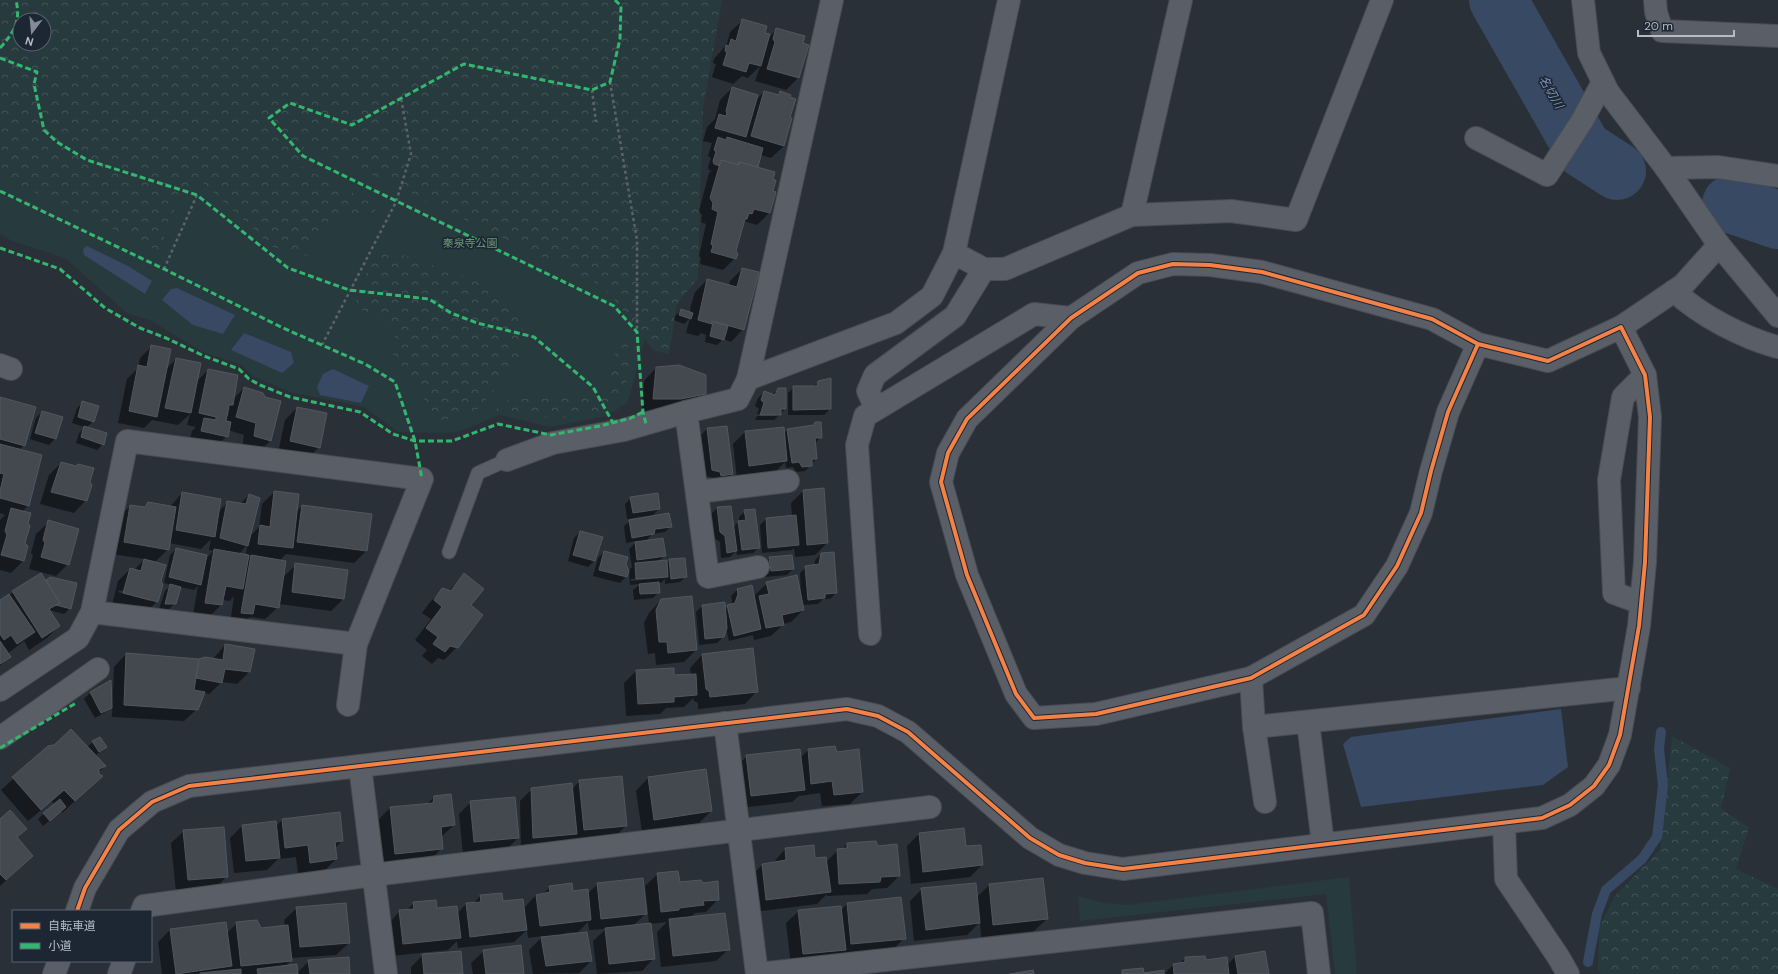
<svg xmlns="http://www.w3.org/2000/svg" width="1778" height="974" viewBox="0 0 1778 974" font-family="'DM Sans','Noto Sans JP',sans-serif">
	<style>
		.green { fill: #273a3e }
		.forest { fill: url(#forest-crowns); fill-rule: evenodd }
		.water { fill: #384963 }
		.shadow { fill: #0007; fill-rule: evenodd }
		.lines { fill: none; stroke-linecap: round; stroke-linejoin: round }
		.stream { stroke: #384963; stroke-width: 10 }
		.river { stroke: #384963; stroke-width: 58 }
		.building { fill: #444950; stroke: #52575f }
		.service-casing { stroke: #484c53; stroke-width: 15 }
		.minor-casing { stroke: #484c53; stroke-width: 24 }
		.tertiary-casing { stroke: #484c53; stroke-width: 24 }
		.path { stroke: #5d636a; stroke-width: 2.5; stroke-dasharray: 3 3; stroke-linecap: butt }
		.service { stroke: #5a5e66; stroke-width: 13 }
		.minor { stroke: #5a5e66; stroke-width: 22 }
		.tertiary { stroke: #5a5e66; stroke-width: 22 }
		.quiet { stroke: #33b770; stroke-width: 3; stroke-dasharray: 6 3; stroke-linecap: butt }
		.cycleway-casing { stroke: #1d2633; stroke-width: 6 }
		.cycleway { stroke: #f48246; stroke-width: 4 }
		.labels { text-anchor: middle; stroke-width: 3; stroke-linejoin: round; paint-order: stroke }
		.park-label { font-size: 11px; fill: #6b9a76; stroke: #1d2633 }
		.water-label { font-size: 12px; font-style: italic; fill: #7c92b1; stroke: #1d2633 }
	</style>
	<defs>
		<pattern id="forest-crowns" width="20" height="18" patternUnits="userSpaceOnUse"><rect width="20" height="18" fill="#273a3e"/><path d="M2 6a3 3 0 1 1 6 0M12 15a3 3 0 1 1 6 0" fill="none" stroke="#445559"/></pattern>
	</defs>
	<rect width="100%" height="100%" fill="#2a3038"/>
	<g class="green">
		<path d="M0,21L20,44H44L352,108L651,316L628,402L607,416L550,427L499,415L458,432L444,433L398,432L364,407L290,392L253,376L240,364L204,353L150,320L128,314L65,258L12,241L0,234Z"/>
		<path d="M1349,877L1357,974H1335L1326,894L1080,921L1078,896L1103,903L1127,905Z"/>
	</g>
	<g class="forest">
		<path d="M0,0H722L703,108L698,278L677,304L669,354L653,350L625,312L602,286L343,161L305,145L298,165L378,206L372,215L339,212L313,237L308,256L273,247L201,181L179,196L159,251L0,176ZM20,20H44V44H20Z"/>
		<path d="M381,248L460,274L506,296L524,332L518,362L474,413L440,421L427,408L420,385L407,370L393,360L395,334L378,319L358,308L355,293Z"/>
		<path d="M627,341L630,368L624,392L605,410L561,418L527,416L497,412V404L512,399H547L605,395L615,354Z"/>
		<path d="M1672,736L1730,768L1721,809L1749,827L1736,869L1778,889V974H1601L1598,968L1599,928L1615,896L1660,850Z"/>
	</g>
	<g class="water">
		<path d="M87,246L128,266L152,281L145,294L84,255L83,249Z"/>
		<path d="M177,288L235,315L223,334L193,325L162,300L171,289Z"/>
		<path d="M244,333L291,352L294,363L282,373L231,350Z"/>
		<path d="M333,369L369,386L361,403L320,395L317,387L323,374Z"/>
		<path d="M1561,709L1568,767L1543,785L1361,807L1343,744L1351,737Z"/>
	</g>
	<g class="shadow">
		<path d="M743,20L764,33L768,38L777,29L798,78L786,90L755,81L760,66L748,78L742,76L733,84L712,77L716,64L713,63L714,59L727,44L730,32Z"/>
		<path d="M732,88L756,100L764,92L777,96L780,93L789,118L784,146L771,158L761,155L757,168L772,180L769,213L757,225L744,221L735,252V258L723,270L700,264L701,258L699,256L706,224L701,222L702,215L699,211L709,173L712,171L709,170L708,167L711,158L708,156L712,143L703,141L707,127L715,119L720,100Z"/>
		<path d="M742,269L743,329L731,342L723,339L717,345L705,342L706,335L701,333L698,336L686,333L690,318L684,324L674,320L675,316L681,310L691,313L690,309L695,292L707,280L729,286L730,281Z"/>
		<path d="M152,346L166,369L176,359L196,382L208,370L233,399L244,388L264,398L279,401L270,441L258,453L242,448L244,435L228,430L227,436L214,448L189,443L192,431L196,427L187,425L190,414L178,425L152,420L144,428L118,423L127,379L138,368L140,358ZM230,407L228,416H226L227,410Z"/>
		<path d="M656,368L705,393L693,406L668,411H642L644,381Z"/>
		<path d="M819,382L830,409L824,415H788V393L794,387H813Z"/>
		<path d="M779,388L785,409L774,420H755L757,416H776L778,414H757L759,409L755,406L758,398L764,392L772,395Z"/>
		<path d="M0,398L24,445L19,450L28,505L22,512L24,543L27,547L23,561L11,573L0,570V520L5,515L0,513Z"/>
		<path d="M83,402L93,421L86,428L103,444L97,450L76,443L79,433L85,427L72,423L77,408Z"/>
		<path d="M297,408L319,447L307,459L278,453L285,420Z"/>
		<path d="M42,412L55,439L49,445L30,439L36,418Z"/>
		<path d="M816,423L821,437L815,443L816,459L805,471L796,472L793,467L786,468L785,462L774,473L737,478L733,444L745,432L783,428V434L788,429L812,426Z"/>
		<path d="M707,429L732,474L726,480L715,481L714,478L706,476L701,435Z"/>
		<path d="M61,463L86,500L74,513L40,504L49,475Z"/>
		<path d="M803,491L827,543L815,555L795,557L794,548L792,550L762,553L760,525L766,519L792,517L791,503Z"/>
		<path d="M274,492L296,512L302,506L366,551L354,563L286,554L279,561L282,578L296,565L343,599L331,611L280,604L281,600H279L278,607L265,619L250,617L240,626L230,624L234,596L230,601L222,600L221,605L209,617L193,615L198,586L194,590L180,587L175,603L169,609H159L165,591L171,585L164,583L170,555L176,549L206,559L213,551L209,550L211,539L201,549L169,543L168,549L156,561L150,560L160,581L157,601L145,614L112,605L118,581L130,569L134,570L145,559L112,554L118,518L130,506L143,508L148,503L170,507L182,493L218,512L228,502L240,504L249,495V537L259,527L262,504ZM247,545L246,555L239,554ZM247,556H251L247,561ZM119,590L150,599V601L118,592Z"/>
		<path d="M631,498L659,509L653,515L627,519L625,504Z"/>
		<path d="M717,508L733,528L739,521V517L745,511L759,547L753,553L737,555L736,551L730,557L721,558L720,542L714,538L711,514Z"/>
		<path d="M630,521L671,526L665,532L652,534L645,542L664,556L658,562L666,563L669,560L686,576L680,582L665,584V579L661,583H658L659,592L653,598L634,600L633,590L640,584L630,585L629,570L632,567L629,549L637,541L626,543L624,526ZM662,576V578L631,581V579Z"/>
		<path d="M49,522L68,564L56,576L29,569L33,555L31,553L36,534Z"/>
		<path d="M580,532L601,538L594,561L588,567L568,561L574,538Z"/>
		<path d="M604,552L625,564L628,571L626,577L620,583L593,576L598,558Z"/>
		<path d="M821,554L836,593L830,599H823L818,604L802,605L803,610L791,622L784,624L771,636L754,640L753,635L729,641L726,629L723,637L717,643L699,645L696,612L702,606L724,609L731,605L732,601L731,596L737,590L754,596L767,583L801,595L800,573L806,567L814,566L815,560Z"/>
		<path d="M769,558L793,569L787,575L765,577L763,564Z"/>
		<path d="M41,574L45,582L46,581L70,608L64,614L49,610L59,626L47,638L29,650L24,641L7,654L9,656L0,666V601Z"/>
		<path d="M464,575L469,606L457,647L444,660L438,658L432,664L422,656L427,650L415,640L431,619L422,613L430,602L443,590L449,591Z"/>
		<path d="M661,600L696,650L684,662L656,665L655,653L648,654L644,623L649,613Z"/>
		<path d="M225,645L249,672L237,684L222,682L209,694L203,693L197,709L184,721L112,717L114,667L126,654L199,660L213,659Z"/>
		<path d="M752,649L757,691L745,704L698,709V703L694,701L693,698L684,707L666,708L660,714L626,716L624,683L636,671L673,676L691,675L690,668L702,655Z"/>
		<path d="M110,682L111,707L104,713L95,718L84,699L90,693Z"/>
		<path d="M93,742L106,747L95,756L105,766L97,774L101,777L62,813L61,811L43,826L38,819L54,804L52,801L28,821L1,790L48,747H87Z"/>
		<path d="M835,747L837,753L862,792L850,804L822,806L820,793L799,796L792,802L739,808L735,768L747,756L800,758L808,750Z"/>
		<path d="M705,770L711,811L699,823L642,832L636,791L648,778Z"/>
		<path d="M580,781L626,826L613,838L572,842V838L564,846L521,850L520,801L532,789H572Z"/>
		<path d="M434,797L454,825L441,837L442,848L430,860L383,866L378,820L390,808L427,804Z"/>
		<path d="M471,802L518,838L506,850L463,854L459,814Z"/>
		<path d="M0,820L32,856L0,886Z"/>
		<path d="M282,820L342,841L335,848L336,859L324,871L298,874L296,857L278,859L267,870L234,873L230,838L242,826H276Z"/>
		<path d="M184,831L227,876L215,889L176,892L171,843Z"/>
		<path d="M919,834L965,847L982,865L970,877L911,884L907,846Z"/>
		<path d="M847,844L878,847L899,876L887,888L872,889L867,894L827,896V894L817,904L754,912L750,877L762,865L773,863L785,849L826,862L838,850H841Z"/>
		<path d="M658,874L718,899L706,912L695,913L691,917L729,949L716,961L661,967L657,932L667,922L650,924L654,958L642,971L597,974L593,941L606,929L589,930L588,922L578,932L564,933L591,961L579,973L533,974L529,950L543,936L528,938L527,930L514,942L458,948L457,941L448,950L391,956L388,924L400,911H406L414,903L457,914L466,904H473L480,896L524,908L536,895H542L550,887L587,894L598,884L646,913L633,926L649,924L645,886Z"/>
		<path d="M989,885L1047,919L1034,931L981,937L980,922L967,935L914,941L910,901L922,889L976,898Z"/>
		<path d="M847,904L904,938L892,951L791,966L786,923L799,911H840Z"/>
		<path d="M297,908L349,943L336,955L290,958L291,961L285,966L297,973L309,961L349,974H162L158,942L170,930L225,923L226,934L237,923L260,929L285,927L284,920Z"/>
		<path d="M484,951L523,974H473L471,963Z"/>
		<path d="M1264,952L1268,974H1164L1173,965L1179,964L1185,958L1227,965L1235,957Z"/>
		<path d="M423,955L462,974H411V967Z"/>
	</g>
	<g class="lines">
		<path class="stream" d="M1588,962L1597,914L1606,890L1642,859L1657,837L1663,785L1659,749L1661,732"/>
		<g class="river">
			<path d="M1498,0L1583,149L1617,171"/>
			<path d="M1731,204L1778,220"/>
		</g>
	</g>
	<g class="building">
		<path d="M742,19L767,26L765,33L770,34L761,66L749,63L746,72L723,65L727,52L725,51L726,45L729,46L731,39L736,41Z"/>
		<path d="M776,28L805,36L803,43L809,45L799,78L767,69L775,42L773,39Z"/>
		<path d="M732,87L758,95L746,137L715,128L719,114L725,116L727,114L726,111Z"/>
		<path d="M764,91L779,95L780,91L791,95L790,97L796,99L790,117L792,118L784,146L751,136Z"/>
		<path d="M718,137L726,140L727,137L763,148L758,167L739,162V165L721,160L720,166L714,164L713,161L716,152L714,150Z"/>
		<path d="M721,160L739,165V162L775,172L773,180H776L773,191L776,192L770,213L754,209L752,214L749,213L747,219H745L736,251L738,254L736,259L711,252L713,246L711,244L718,212L712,209L713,203L710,198Z"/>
		<path d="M742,268L759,272L744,330L712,321V324L698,320L707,279L737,287Z"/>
		<path d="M681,309L693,313L691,319L679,315Z"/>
		<path d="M713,322L728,326L724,340L710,336Z"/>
		<path d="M151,345L171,349L157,417L129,411L138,365L147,367Z"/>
		<path d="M176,358L201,363L191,413L165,408Z"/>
		<path d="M679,365L706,375V394L681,399H653L656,367Z"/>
		<path d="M208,369L238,375L233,405H229L226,421L231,422L228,437L201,431L204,418L216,420V417L199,413Z"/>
		<path d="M831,378V409L793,410V386H817L818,381Z"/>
		<path d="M244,387L263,393L265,397L281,401L271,441L254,436L256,423L236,417Z"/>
		<path d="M778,388H786V409H781V415H760L764,403L761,400L764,391L775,395Z"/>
		<path d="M0,397L36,407L25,446L0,439Z"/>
		<path d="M82,401L99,406L94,422L78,417Z"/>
		<path d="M297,407L327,413L320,448L290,441Z"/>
		<path d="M42,411L63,417L56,439L35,433Z"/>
		<path d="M815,422H821L822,438H815L817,459H812V466L802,467L799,462L792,463L787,429L814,425Z"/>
		<path d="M84,426L107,433L104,445L81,437Z"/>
		<path d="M727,426L733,474L721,476L720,472L712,470L707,428Z"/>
		<path d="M784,427L787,461L749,466L745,431Z"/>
		<path d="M0,444L42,455L29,506L0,498V491L4,474L0,473Z"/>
		<path d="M61,462L76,466L78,464L94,468L90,482L92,485L87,501L51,492Z"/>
		<path d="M824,488L828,543L807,545L803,490Z"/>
		<path d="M274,491L299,494L293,548L258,544L260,525L270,527Z"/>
		<path d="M182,492L221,499L215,537L176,530Z"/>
		<path d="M658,493L660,509L633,513L630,497Z"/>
		<path d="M249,494L260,498L248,546L220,538L227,501L246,504Z"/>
		<path d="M148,502L176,507L169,550L124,542L130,505L145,507Z"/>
		<path d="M302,505L372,514L367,551L297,542Z"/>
		<path d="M731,506L737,551L727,553L725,536L720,532L717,507Z"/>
		<path d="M11,508L31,513L28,523L30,526L25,543L28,546L24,561L1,555L7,535L5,531Z"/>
		<path d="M755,509L760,548L742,550L738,521L746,520L744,510Z"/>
		<path d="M669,513L672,527L655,529L654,534L632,538L629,520Z"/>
		<path d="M796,515L799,545L768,548L766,518Z"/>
		<path d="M48,520L79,529L69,565L41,557L45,543L43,540Z"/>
		<path d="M580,531L603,537L595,561L573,555Z"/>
		<path d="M663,538L666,556L637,560L635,542Z"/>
		<path d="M176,548L207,555L201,585L169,577Z"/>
		<path d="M214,549L249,555L243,589L226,586L222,605L205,603Z"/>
		<path d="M604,551L628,557L626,564L629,571L627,577L599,570Z"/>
		<path d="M834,552L837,593L825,594V598L808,600L805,566L819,564L821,553Z"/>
		<path d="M251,555L286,561L279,608L255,604L253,614L241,613Z"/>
		<path d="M792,555L794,569L771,571L769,557Z"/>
		<path d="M685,558L687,577L671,579L669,559Z"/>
		<path d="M144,559L166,565L161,581L163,585L158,602L123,593L130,568L141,571Z"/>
		<path d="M667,560L668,577L636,579L635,563Z"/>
		<path d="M295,563L348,570L344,599L292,592Z"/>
		<path d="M41,573L60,603L49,609L60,626L42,638L12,591Z"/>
		<path d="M464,573L484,589L471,605L483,615L458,648L450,646L445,652L433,644L438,637L426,628L442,607L434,600L442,588L451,591Z"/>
		<path d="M797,575L804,610L782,615L784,625L766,628L759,596L769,594L766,582Z"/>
		<path d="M50,577L77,583L71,609L56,605L60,603L46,580Z"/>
		<path d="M659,582L660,593L640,594L639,584Z"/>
		<path d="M170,584L181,587L176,604H165Z"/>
		<path d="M752,585L761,629L734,636L727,605L735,603L738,594L737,589Z"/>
		<path d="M9,594L35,632L17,644L11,635L4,640L0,634V600Z"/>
		<path d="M692,596L697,650L668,653L667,642H659L656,610L661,599Z"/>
		<path d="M725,602L727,628L724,637L705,639L702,605Z"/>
		<path d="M0,641L11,657L0,664Z"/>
		<path d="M225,644L255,649L250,672L225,669L222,683L196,678L199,659L205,657L223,660Z"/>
		<path d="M753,648L758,692L710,697L709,691L706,689L702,654Z"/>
		<path d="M126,653L199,659L194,690L205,692L198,710L124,705Z"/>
		<path d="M674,668V675L696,674L697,695L674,697V702L638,704L636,670Z"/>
		<path d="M111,680L112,708L101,713L90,692Z"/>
		<path d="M71,729L106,766L99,769V774L103,776L75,801L64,790L41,810L12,777L48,746L54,745Z"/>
		<path d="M100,737L107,747L99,752L92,741Z"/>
		<path d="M835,746L837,752L859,749L863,792L834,795L832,781L811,784L808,749Z"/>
		<path d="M800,749L805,790L751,796L746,755Z"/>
		<path d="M706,769L712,811L654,820L648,777Z"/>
		<path d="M622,776L627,826L584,830L579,780Z"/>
		<path d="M572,783L577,834L533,838L531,788Z"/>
		<path d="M451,794L455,825L441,827L443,849L395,854L390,807L433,803L434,796Z"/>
		<path d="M515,797L519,838L474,842L470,801Z"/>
		<path d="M60,799L66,807L50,821L43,813Z"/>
		<path d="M10,810L27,829L17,837L33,856L6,880L0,874V819Z"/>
		<path d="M340,812L343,841L335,842L337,859L310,863L308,845L285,848L282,819Z"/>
		<path d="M276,821L280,858L246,861L242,825Z"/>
		<path d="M224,827L228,877L188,880L183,830Z"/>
		<path d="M964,828L966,846L981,845L983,865L923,872L919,833Z"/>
		<path d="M876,841L878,846L897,844L900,876L881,877L880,882L839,884L837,849L847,848V843Z"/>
		<path d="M814,845L815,858L826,857L831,892L766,900L762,864L786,860L785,848Z"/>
		<path d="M678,871L680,882L701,880L703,883L718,881L719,900L703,901L704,905L679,908V910L661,912L657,873Z"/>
		<path d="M643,878L647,914L601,919L597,883Z"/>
		<path d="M1043,878L1048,919L993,925L989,884Z"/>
		<path d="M572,883L573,891L588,889L591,920L540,926L536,895L550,892L549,886Z"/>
		<path d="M976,883L980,923L926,930L921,888Z"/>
		<path d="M502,893L503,901L523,899L527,930L470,937L466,903L481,902L480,895Z"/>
		<path d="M901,897L906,939L851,944L847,903Z"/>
		<path d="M436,900L437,908L457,906L461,938L403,944L399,910L414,909L413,902Z"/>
		<path d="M346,903L350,943L300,947L296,907Z"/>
		<path d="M841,906L846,950L803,954L798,910Z"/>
		<path d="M725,913L730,950L673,956L669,919Z"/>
		<path d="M257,920L261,928L288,925L292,961L241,966L236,922Z"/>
		<path d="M226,922L232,966L176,974L170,929Z"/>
		<path d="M651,923L655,959L609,964L605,928Z"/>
		<path d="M587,932L592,961L546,966L541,937Z"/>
		<path d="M521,945L524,974H486L483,950Z"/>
		<path d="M461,951L463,974H424L422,954Z"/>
		<path d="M1265,951L1269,974H1238L1235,956Z"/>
		<path d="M1205,956L1206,960L1227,957L1229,974H1174L1173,964L1185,962V957Z"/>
		<path d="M349,957L350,974H310L308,960Z"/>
		<path d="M297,964L298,974H258L257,969Z"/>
		<path d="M1143,968L1144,973L1164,970V974H1122V970Z"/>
		<path d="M241,969V974H200V973Z"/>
		<path d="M1033,970L1034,974H1010Z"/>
	</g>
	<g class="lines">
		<defs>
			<path id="service" d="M449,552L478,473L507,460"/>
			<g id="minor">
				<path d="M832,0L748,379L896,323L932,296L954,253L984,269H1005L1132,215L1231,211L1296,220L1382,0"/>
				<path d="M1655,0L1656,12L1662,31L1778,36"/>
				<path d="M1476,138L1547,175L1582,121L1603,82"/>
				<path d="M1666,168L1718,167L1778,176"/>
				<path d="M1132,215L1181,0"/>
				<path d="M954,253L1009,0"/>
				<path d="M1674,291C1701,316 1742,337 1777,347"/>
				<path d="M1621,327L1683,285L1719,245"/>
				<path d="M0,365L11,369"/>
				<path d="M748,379L738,399L686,412L708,577L758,567"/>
				<path d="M876,409L868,391L875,375L955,316L984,269"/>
				<path d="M507,460L553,443L624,430L686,412"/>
				<path d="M697,492L788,481"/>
				<path d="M1641,603L1614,593L1609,480L1623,397L1645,375"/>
				<path d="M870,634L857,445L865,416L1034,314L1071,318"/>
				<path d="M1251,678L1254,727L1629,688"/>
				<path d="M0,690L78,638L92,612L127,441L422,479L356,644L92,612"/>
				<path d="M348,705L356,644"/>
				<path d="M1308,722L1323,844"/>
				<path d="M725,723L757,974"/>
				<path d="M1254,727L1265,802"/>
				<path d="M0,738L98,669"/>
				<path d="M360,766L386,974"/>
				<path d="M1504,823L1506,879L1559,958L1568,974"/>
				<path d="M77,911L85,888L119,830L152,802L189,786L847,709L878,716L908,732L1030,838L1059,855L1085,863L1123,869L1542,818L1570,805L1594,786L1609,765L1620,735L1639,626L1645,562L1650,417L1645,375L1621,327L1548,361L1478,344L1432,319L1262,272L1210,265L1173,264L1138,273L1071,318L967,419L948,453L941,482L967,575L1016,694L1034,718L1096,714L1251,678L1364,615L1397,566L1421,513L1431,471L1448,412L1478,344"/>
				<path d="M142,911L144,906L373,875L930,807"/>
				<path d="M54,974L59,961"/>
				<path d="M119,974L124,961"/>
				<path d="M759,974L1312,913L1319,974"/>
			</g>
			<path id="tertiary" d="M1583,0L1589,53L1608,92L1666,168L1719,245L1778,316"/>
		</defs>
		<use href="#service" class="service-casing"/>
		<use href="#minor" class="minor-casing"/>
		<use href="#tertiary" class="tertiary-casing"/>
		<g class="path">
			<path d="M610,82L637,240V332"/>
			<path d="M592,90L596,122"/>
			<path d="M164,269L197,195"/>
			<path d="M322,345L396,202L411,154L401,98"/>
		</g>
		<use href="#service" class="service"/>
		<use href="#minor" class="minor"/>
		<use href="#tertiary" class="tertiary"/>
		<g class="quiet">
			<path d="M615,0L621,6L620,39L610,82L592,90L464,64L352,125L290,103L269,118L303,156L614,306L637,332L643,412L646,424"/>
			<path d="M0,48C14,32 21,22 16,0"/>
			<path d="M0,58L37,72L34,84L44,130L57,142L87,160L197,195L288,268L349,290L429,299L451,313L477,323L534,337L593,387L613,423"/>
			<path d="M0,191L164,269L283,328L365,364L395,382L415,441L422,479"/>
			<path d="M0,248L60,269L105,308L140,328L166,338L204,356L239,369L249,379L260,385L290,397L360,412L393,434L415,441H452L498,424L551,435L600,426L631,418L643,412"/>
			<path d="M0,748L76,703"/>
		</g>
		<defs>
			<path id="cycleway" d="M77,911L85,888L119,830L152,802L189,786L847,709L878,716L908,732L1030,838L1059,855L1085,863L1123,869L1542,818L1570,805L1594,786L1609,765L1620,735L1639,626L1645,562L1650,417L1645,375L1621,327L1548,361L1478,344L1432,319L1262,272L1210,265L1173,264L1138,273L1071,318L967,419L948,453L941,482L967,575L1016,694L1034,718L1096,714L1251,678L1364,615L1397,566L1421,513L1431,471L1448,412L1478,344"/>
		</defs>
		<use href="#cycleway" class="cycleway-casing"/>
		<use href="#cycleway" class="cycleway"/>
	</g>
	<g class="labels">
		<g class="park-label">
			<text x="470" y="247">秦泉寺公園</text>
		</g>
		<g class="water-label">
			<text transform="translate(1551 92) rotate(60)" y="4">名切川</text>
		</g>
	</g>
	<rect x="12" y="910" width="140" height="52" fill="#1d2633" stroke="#59626f"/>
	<rect x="20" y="923" width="20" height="6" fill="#f48246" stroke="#59626f"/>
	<text x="48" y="930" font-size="12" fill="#b4bcc9">自転車道</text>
	<rect x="20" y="943" width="20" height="6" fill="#33b770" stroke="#59626f"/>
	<text x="48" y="950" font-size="12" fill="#b4bcc9">小道</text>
	<g transform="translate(32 32) rotate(196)"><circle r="19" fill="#1d2633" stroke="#59626f"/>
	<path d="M0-3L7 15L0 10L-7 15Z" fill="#848b96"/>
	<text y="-6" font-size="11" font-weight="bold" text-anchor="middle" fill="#b4bcc9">N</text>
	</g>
	<path d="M1638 30v6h96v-6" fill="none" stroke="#b4bcc9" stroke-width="2"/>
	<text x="1644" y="30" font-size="12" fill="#b4bcc9" stroke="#1d2633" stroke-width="3" paint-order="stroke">20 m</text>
</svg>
